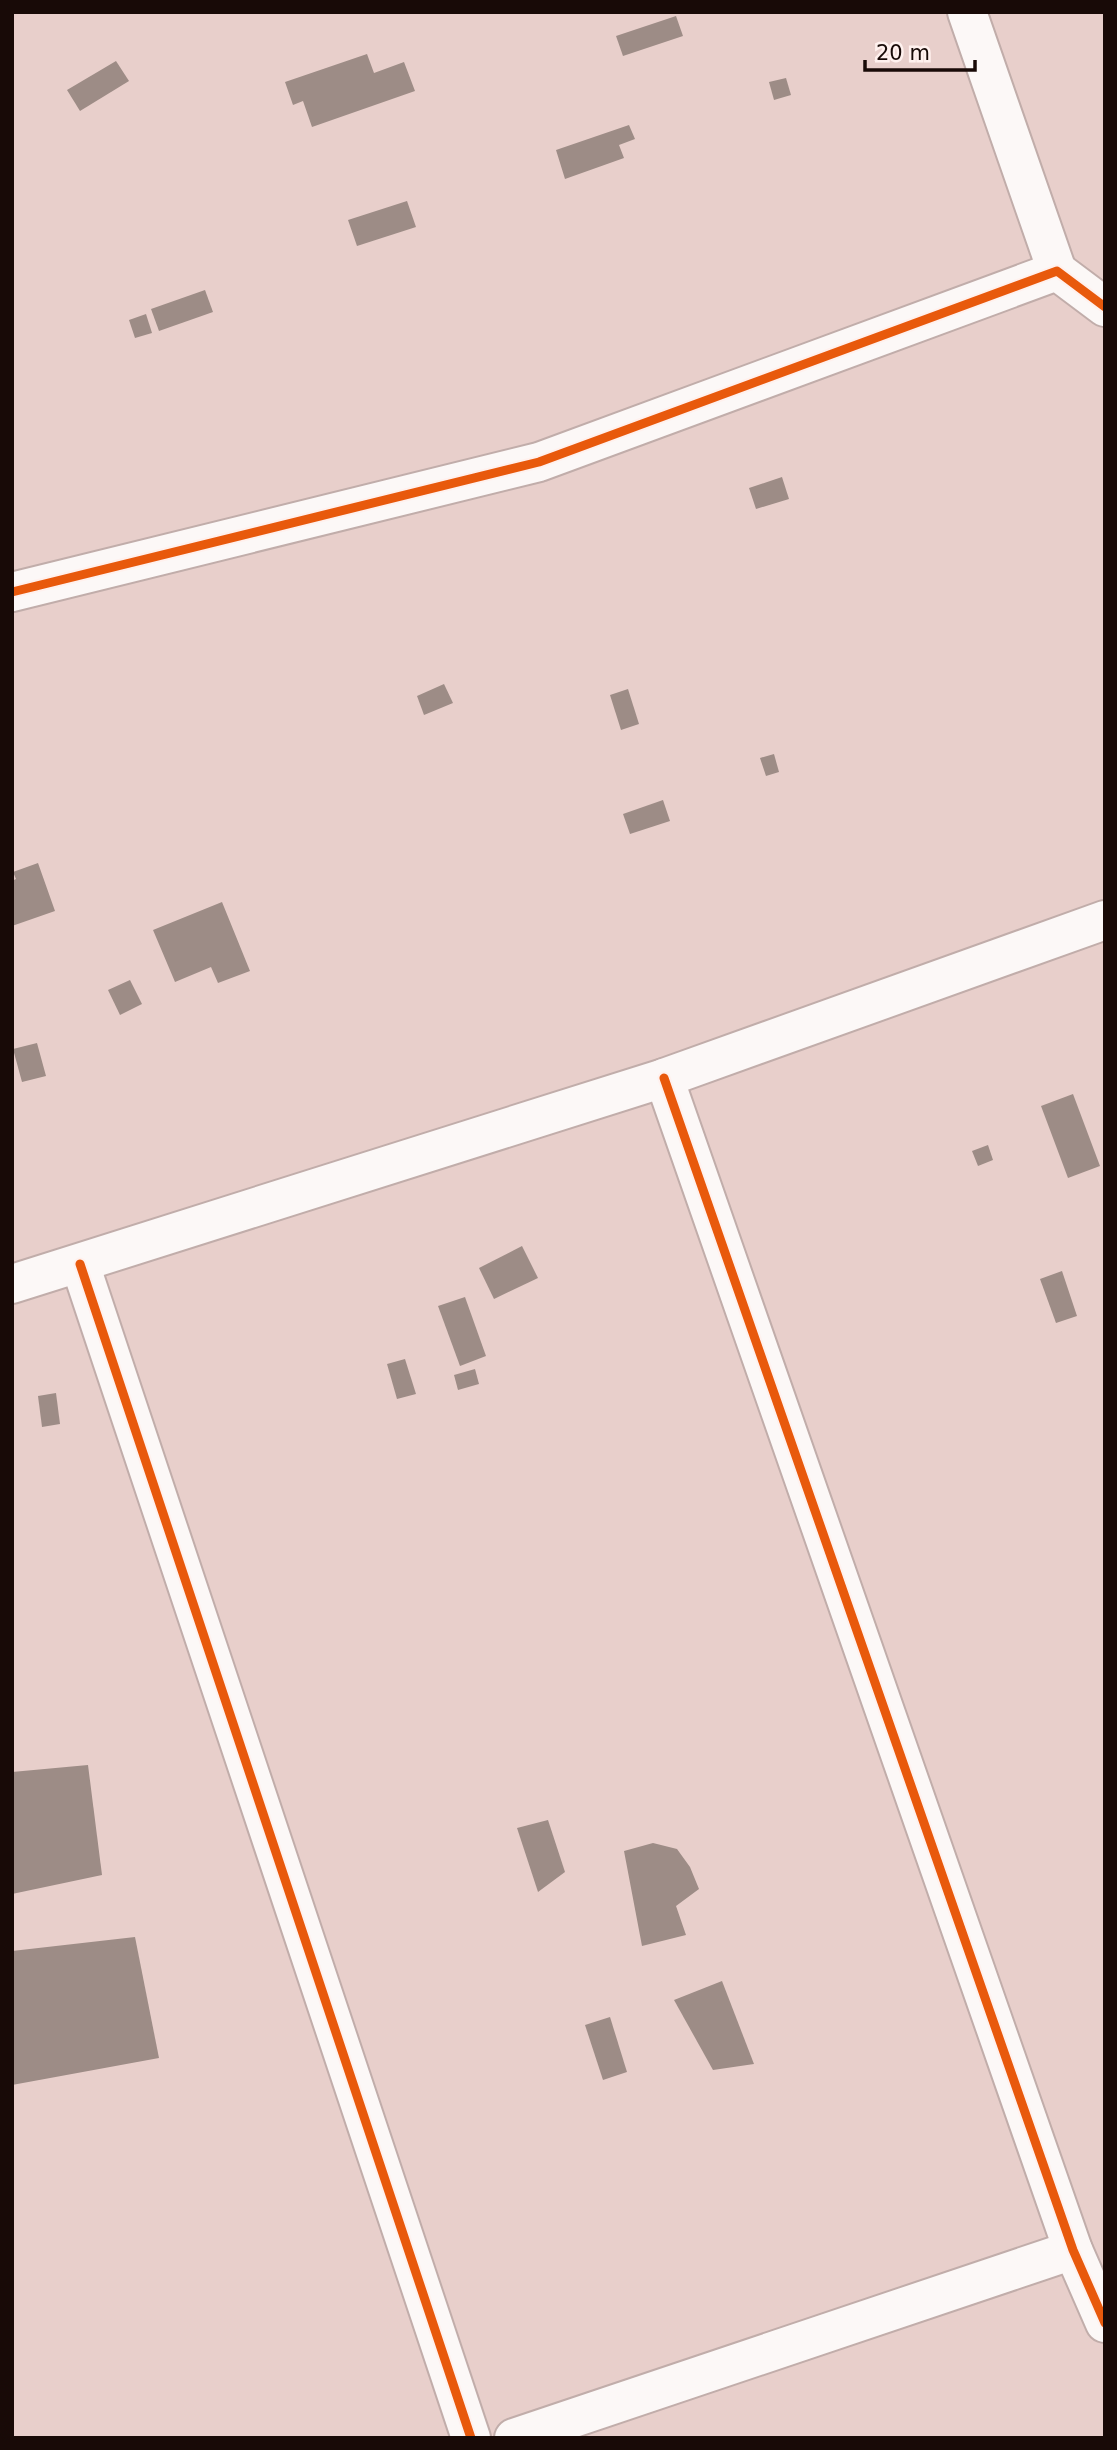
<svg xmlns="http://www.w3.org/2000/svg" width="1117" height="2450" viewBox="0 0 1117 2450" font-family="'DejaVu Sans',sans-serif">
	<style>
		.building { fill: #9d8c86 }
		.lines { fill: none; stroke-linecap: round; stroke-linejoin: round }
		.minor-casing { stroke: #c1adaa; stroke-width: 42 }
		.minor { stroke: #fcf8f7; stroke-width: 38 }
		.cycleway-casing { stroke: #fff1ee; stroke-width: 13 }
		.cycleway { stroke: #e8590c; stroke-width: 9 }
	</style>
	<rect width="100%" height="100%" fill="#e8cfcb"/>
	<g class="building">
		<path d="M676,16L683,36L623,56L616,36Z"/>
		<path d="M367,54L374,73L404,62L415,91L312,127L303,101L293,105L285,82Z"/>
		<path d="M116,61L129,81L80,111L67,90Z"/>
		<path d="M786,78L791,95L774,100L769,82Z"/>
		<path d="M629,125L635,139L619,145L624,158L565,179L556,150Z"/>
		<path d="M407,201L416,227L357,246L348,220Z"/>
		<path d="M205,290L213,312L159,331L151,309Z"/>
		<path d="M146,314L152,333L135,338L129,320Z"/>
		<path d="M782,477L789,499L756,509L749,488Z"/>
		<path d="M444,684L453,703L424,715L417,696Z"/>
		<path d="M628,689L639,724L621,730L610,695Z"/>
		<path d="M774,754L779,772L766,776L760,758Z"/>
		<path d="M663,800L670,821L630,834L623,814Z"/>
		<path d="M38,863L55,911L12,926V881L16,879L13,872Z"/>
		<path d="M222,902L250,971L218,983L211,967L175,982L153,930Z"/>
		<path d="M130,980L142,1004L120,1015L108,990Z"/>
		<path d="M37,1043L46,1076L22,1082L13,1049Z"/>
		<path d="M1073,1094L1100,1166L1068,1178L1041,1106Z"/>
		<path d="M988,1145L993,1160L978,1166L972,1151Z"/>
		<path d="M522,1246L538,1278L494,1299L479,1268Z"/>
		<path d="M1062,1271L1077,1316L1056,1323L1040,1279Z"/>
		<path d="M465,1297L486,1356L460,1366L438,1306Z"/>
		<path d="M405,1359L416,1394L397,1399L387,1364Z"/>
		<path d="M475,1369L479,1384L458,1390L454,1375Z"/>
		<path d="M56,1393L60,1424L42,1427L38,1396Z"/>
		<path d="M88,1765L102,1875L12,1894V1772Z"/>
		<path d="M548,1820L565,1872L538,1892L517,1828Z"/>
		<path d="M653,1843L677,1849L690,1867L699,1889L676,1906L686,1935L642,1946L624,1851Z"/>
		<path d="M135,1937L159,2058L12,2085V1951Z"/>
		<path d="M722,1981L754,2064L713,2070L674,2000Z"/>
		<path d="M610,2017L627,2072L603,2080L585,2025Z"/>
	</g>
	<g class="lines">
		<defs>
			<g id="minor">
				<path d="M967,12L1057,271"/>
				<path d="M12,592L539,462L1057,271L1105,307"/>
				<path d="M664,1078L1073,2250L1105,2323"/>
				<path d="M80,1264L471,2438"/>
				<path d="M12,1284L664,1078L1105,920"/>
				<path d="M514,2438L1073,2250"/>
			</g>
		</defs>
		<use href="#minor" class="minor-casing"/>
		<use href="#minor" class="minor"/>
		<defs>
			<g id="cycleway">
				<path d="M12,592L539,462L1057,271L1105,307"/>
				<path d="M664,1078L1073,2250L1105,2323"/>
				<path d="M80,1264L471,2438"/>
			</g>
		</defs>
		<use href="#cycleway" class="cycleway-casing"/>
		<use href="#cycleway" class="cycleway"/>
	</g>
	<rect width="1117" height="2450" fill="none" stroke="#180a07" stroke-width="28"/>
	<path d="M865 60v10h110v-10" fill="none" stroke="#180a07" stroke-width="3.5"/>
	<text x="876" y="60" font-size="21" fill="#180a07" stroke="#fff1ee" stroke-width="5" paint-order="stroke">20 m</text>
</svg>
